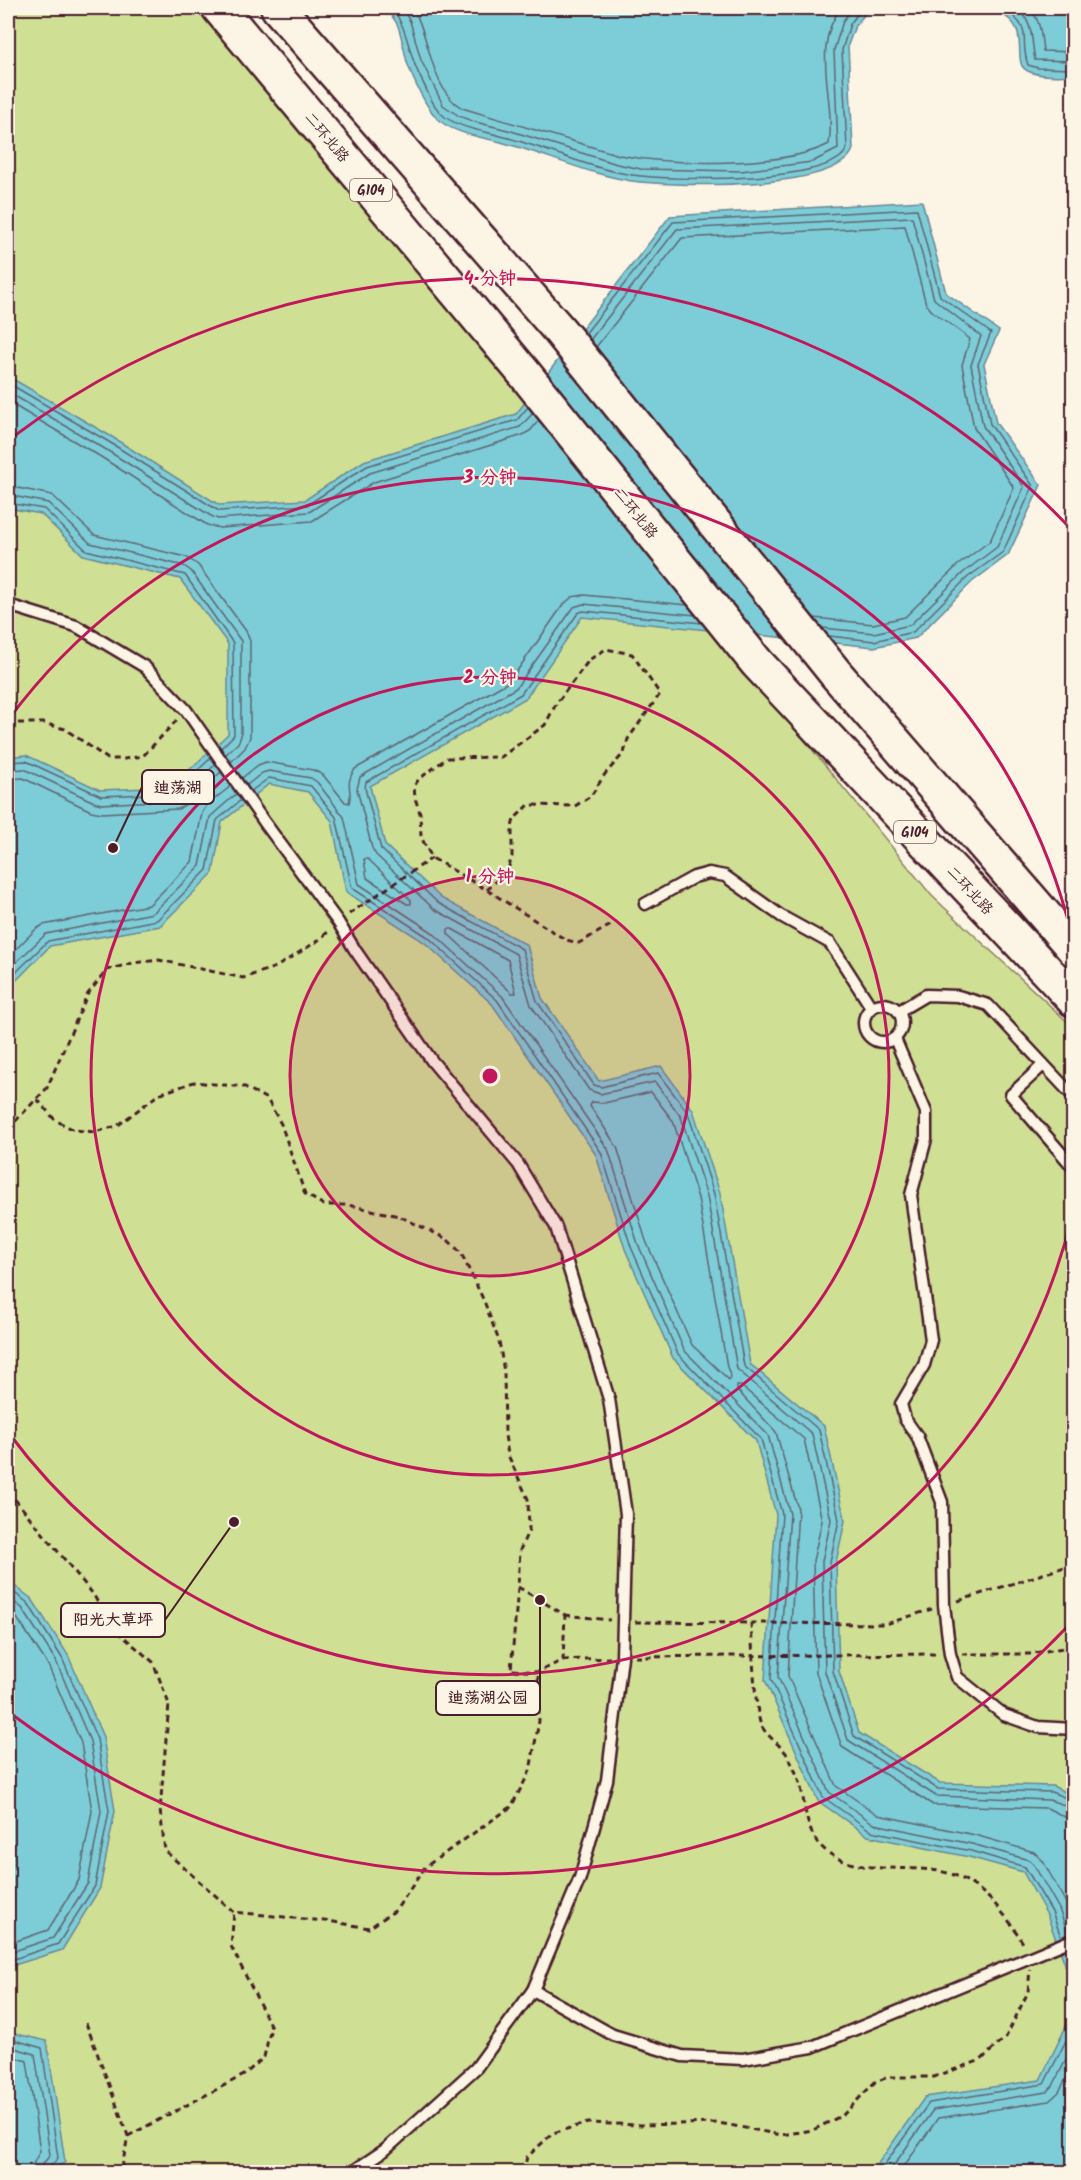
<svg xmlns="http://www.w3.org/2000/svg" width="1081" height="2180" viewBox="0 0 1081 2180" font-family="Kalam,'LXGW WenKai TC',sans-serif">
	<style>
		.green { fill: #cfe095; stroke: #8c8060; stroke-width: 1.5 }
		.water { fill: #7dcdd8; stroke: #698793; stroke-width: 1.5 }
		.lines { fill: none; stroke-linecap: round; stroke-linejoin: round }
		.shore { stroke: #5e6570; stroke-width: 1.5 }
		.lane-casing { stroke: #4a1f2b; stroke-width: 15 }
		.highway-casing { stroke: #4a1f2b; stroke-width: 38 }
		.path { stroke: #4a1f2b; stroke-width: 3; stroke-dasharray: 6 4.5; stroke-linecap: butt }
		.lane { stroke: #fcf5e5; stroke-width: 10 }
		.highway { stroke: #fcf5e5; stroke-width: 33 }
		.ring { fill: none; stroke: #c2185b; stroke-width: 3 }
		.labels { text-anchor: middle; stroke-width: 4.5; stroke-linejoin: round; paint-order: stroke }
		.shield { fill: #fcf5e5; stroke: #7f5f63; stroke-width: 1.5 }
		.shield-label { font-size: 14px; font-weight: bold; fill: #4a1f2b }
		.street-label { font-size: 15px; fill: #4a1f2b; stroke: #fcf5e5 }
		.centre { fill: #c2185b; stroke: #fcf5e5; stroke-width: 3 }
		.ring-label { font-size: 18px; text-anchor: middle; font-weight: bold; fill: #c2185b; stroke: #fcf5e5; stroke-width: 4.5; stroke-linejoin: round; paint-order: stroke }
		.leader { fill: none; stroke: #4a1f2b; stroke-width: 2 }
		.callout-dot { fill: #4a1f2b; stroke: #fcf5e5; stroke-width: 2 }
		.callout { fill: #fcf5e5; stroke: #4a1f2b; stroke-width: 2 }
		.callout-label { font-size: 16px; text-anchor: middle; font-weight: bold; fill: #4a1f2b }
	</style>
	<rect width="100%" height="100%" fill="#fcf5e5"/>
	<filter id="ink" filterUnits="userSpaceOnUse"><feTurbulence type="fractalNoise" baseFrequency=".0167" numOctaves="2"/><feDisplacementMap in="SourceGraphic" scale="12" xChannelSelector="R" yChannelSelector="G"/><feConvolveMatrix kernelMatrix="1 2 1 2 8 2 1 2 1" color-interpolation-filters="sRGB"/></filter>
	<g filter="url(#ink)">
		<path class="green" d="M8,8H205L932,896L1073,1027V2172H8Z"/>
		<g class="water">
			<path d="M385,8H870L855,26L848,45L853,149C839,191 679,186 640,182C594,177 549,155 504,143C483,137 458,135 440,121C427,111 412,77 407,62C404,50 402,38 398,26C395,19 389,13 385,8Z"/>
			<path d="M993,8H1073V75C1061,76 1024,78 1021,63C1018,51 1022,37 1015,26C1011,18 1000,13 993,8Z"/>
			<path d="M922,201L946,293L999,331L984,364L996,423L1041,485L1008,555L972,582L916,638L874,647L582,617L526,698L370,786L385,845L441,898L527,945L542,998L599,1081L661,1066L693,1110L720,1193L750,1364L824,1426L845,1521L836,1562L839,1671L859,1733L940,1783L1053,1786L1073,1796V1986L1047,1915L1023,1872L969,1857L868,1836L818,1801L765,1680L776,1515L756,1441L673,1358L625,1249L596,1155L492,1004L424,942L346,892L332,821L308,792L269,784L222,822L213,873L160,926L50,946L8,989V757L26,755L100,790L171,787L228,734V644L180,579L83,555L41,514L8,508V366L11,378L112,437L219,505L305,500L364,461L516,414L670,216Z"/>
			<path d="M8,1581L32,1599L68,1655L103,1737L115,1811L100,1888L62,1950L8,1967Z"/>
			<path d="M1073,2012V2172H872L925,2097L1040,2080Z"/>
			<path d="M8,2032L47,2041L65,2162L51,2172H8Z"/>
		</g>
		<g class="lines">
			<g class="shore">
				<path d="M392,8C405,25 407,42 414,62C417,72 423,82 427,91C432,101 436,110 445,117C462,129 485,131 505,137C550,149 594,171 641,176C675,180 835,184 847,148L842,50L850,24L862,8"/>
				<path d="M402,8L410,21L421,60L443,105L459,116L475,122L508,130L617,164L641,169L741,171L812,162L838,149L834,50L843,21L852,8"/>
				<path d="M413,8C430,36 431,91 462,108L619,155C672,165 783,168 829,144C836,99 810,47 841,8"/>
				<path d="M1003,8C1036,31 1018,37 1028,65L1038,68L1074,69"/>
				<path d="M1016,8C1034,21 1031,40 1035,60L1074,61"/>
				<path d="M1029,8C1041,20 1041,35 1043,51L1074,52"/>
				<path d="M585,334L673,222L917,209L940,296L991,333L978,364L990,424L1033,486L1003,552L968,577L913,632L874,641L829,636"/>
				<path d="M590,340L677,229L912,217L934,299L981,336L971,365L983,426L1024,487L997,547L964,572L910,625L874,633L822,628"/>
				<path d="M596,347L682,238L905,226L926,304L932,311L970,339L962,365L974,428L1014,488L990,541L958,565L905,617L873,624L814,618"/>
				<path d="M8,383L109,442L219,511L307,505L367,466L517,420L528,407"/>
				<path d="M8,392L105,449L211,516L218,519L309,512L370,473L520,427L533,413"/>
				<path d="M8,402L101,457L207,525L220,528L312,521L374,482L523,435L531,430L539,420"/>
				<path d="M8,486L52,495L94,535L186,557L198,565L246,631L250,641V737L245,748L231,762"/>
				<path d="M8,495L48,503L90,543L184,566L191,571L241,641V736L238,743L225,755"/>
				<path d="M8,503L44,509L86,550L185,575L233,643L234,735L221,748"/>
				<path d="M696,615L583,604L574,607L516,688L360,777L357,789L372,848L376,855L434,909L516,954L531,1005L589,1090L600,1094L655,1082L681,1117L707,1196L737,1369L812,1434L831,1520L822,1561L825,1672L848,1740L936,1796L1049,1800L1074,1808"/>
				<path d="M702,623L583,611L578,613L521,694L366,782L365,788L381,849L438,903L522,949L537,1001L594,1085L601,1087L658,1073L688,1113L714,1194L744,1366L819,1430L839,1520L830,1562L833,1671L854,1736L938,1789L1051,1792L1074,1801"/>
				<path d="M8,762L26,761L101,796L173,793L211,758"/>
				<path d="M8,770L24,769L94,802L101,804L175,800L216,764"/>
				<path d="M242,778L258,765L266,762L313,770L323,775L345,802L349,803C353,791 344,783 355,769L510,681L563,605L572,597L584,595L688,605"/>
				<path d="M8,779L23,778L91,811L102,813L178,809L186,804L221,772"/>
				<path d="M247,785L262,773L269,771L311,778L317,782L344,817L359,884L432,932L502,996L608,1149L638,1244L684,1350L768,1435L790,1514L778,1677L829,1792L874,1824L972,1844L1029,1860L1034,1865L1059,1909L1068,1934"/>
				<path d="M251,791L269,778L311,786L336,817L352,888L428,937L497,1000L601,1152L631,1247L678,1354L761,1439L782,1514L771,1679L823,1797L871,1831L971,1851L1025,1867L1052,1912L1061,1937"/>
				<path d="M364,859H368L411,900V904H407L367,878Z"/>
				<path d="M448,929H452L508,960L516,993H512L448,934Z"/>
				<path d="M8,957L35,930L43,925L149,905L192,862L202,813L207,805L231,786"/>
				<path d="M8,970L46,934L153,913L200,866L210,817L236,794"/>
				<path d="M8,980L48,941L157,920L207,870L217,820L241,800"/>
				<path d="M651,1092L673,1121L698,1198L727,1367L731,1377L729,1380L692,1345L646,1241L617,1147L590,1106L592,1102L604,1103Z"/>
				<path d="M8,1588L28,1603L62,1658L97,1739L109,1811L95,1886L58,1944L8,1961"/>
				<path d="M8,1597L22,1608L56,1661L90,1741L101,1811L88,1883L53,1938L8,1953"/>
				<path d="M8,1609L15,1615L48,1665L81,1743L92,1811L79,1880L48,1930L8,1944"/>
				<path d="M1074,1817H1065L1047,1808L933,1805L842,1747L816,1673L813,1561L822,1521L804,1439L741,1386H737V1390L776,1432L798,1509L788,1676L836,1786L878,1815L975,1835L1034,1852L1043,1861L1067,1905L1074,1922"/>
				<path d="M8,2038L42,2048L58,2158L50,2167L49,2172"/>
				<path d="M8,2046L35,2054L50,2155L43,2164L41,2172"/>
				<path d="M8,2055L27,2061L40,2151L34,2162L32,2172"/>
				<path d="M879,2172L929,2103L1044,2084L1074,2025"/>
				<path d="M889,2172L933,2110L1047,2092L1053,2086L1074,2043"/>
				<path d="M900,2172L938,2118L1049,2101L1059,2092L1074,2063"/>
			</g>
			<defs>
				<g id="lane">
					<path d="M8,605L76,626L145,667L186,710L265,823L338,922L355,950L432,1061L518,1164L556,1227L609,1399L626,1514L622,1657L607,1780L580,1878L533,1990L476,2068L385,2150L352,2172"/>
					<path d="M645,904L694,877L709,873L725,876L781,916L830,943L871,1007"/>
					<circle cx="883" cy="1023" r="19"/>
					<path d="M899,1011L926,995L958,996L988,1005L1074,1097"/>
					<path d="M895,1039L926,1112V1139L911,1195L931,1340L924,1365L901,1404L905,1419L917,1436L942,1502L944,1605L950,1654L957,1677L1004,1715L1038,1727L1074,1729"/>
					<path d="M1043,1065L1011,1095L1074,1168"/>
					<path d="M533,1990L613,2035L682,2056L743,2059L812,2047L1074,1939"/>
				</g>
				<g id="highway">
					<path d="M219,8L524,373L757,663L1074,1000"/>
					<path d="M278,8L560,331L836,674L1074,949"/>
				</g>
			</defs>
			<use href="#lane" class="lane-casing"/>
			<use href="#highway" class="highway-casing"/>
			<g class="path">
				<path d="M8,721L12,723H43L65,729L108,759H124L143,756L177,720"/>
				<path d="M487,890L508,869L512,857V827L514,819L529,805L575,806L591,796L605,774L624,753L628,739L660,694L632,654L606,649L589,660L556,704L545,725L501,757L447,758L419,779L414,786L415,798L420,813L421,837L432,858L487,890L566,940L579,943L611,925"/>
				<path d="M349,914L432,858"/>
				<path d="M37,1099L55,1120L74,1130L95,1132L117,1126L159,1094L194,1082L245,1087L267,1099L281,1124L305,1194L324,1205H348L399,1216L447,1239L461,1253L484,1301L499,1341L504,1372L505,1435L508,1455L528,1499L529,1529L520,1550L518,1587"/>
				<path d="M8,1129L47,1088L87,995L107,970L133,963L159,960L243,978L276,967L316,942L328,932"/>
				<path d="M8,1491L93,1594L111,1626L153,1662L169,1704L160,1810L165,1851L234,1912L334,1922L369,1928L396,1910L425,1867L511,1807L530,1771L539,1721L538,1672"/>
				<path d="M518,1587L565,1615L563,1660L538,1672L511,1670Z"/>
				<path d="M958,1601L1074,1564"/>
				<path d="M565,1615L610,1620"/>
				<path d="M635,1622L886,1624L932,1609"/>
				<path d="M751,1623C752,1639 755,1718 762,1727C770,1740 786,1748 791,1762C794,1769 798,1776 800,1783C805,1803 805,1828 819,1844C853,1883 917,1858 959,1877C988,1891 1009,1918 1024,1945"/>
				<path d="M962,1654H1029L1074,1646"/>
				<path d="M635,1657L937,1654"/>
				<path d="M563,1660L610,1658"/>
				<path d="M86,2023L128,2136L121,2172"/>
				<path d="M128,2136L244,2075L264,2057L271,2027L231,1946L234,1912"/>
				<path d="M523,2172L527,2157L553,2133L588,2123L641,2125L719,2123L781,2135L813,2130L843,2115L875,2082L888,2077H934L981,2060L1006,2037L1028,1992L1030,1969"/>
			</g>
			<use href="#lane" class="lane"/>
			<use href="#highway" class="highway"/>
		</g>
	</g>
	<circle cx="490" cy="1076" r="200" fill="#c2185b" fill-opacity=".12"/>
	<g class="ring">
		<circle cx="490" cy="1076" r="200"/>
		<circle cx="490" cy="1076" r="399"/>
		<path d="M1072 1216A599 599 0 0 1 8 1432M8 720A599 599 0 0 1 1072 936"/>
		<path d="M1069 1625A798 798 0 0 1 10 1713M10 439A798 798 0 0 1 1069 527"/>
	</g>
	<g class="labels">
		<g class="shield">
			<rect x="350" y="179" width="42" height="22" rx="4.5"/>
			<rect x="894" y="821" width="42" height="22" rx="4.5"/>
		</g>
		<g class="shield-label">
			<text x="371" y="195">G104</text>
			<text x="915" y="837">G104</text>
		</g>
		<g class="street-label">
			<text transform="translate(327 137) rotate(50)" y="5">二环北路</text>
			<text transform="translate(636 513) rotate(51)" y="5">二环北路</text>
			<text transform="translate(970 890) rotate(47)" y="5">二环北路</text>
		</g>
	</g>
	<circle cx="490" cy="1076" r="9" class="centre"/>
	<g class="ring-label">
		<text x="490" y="284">4 分钟</text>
		<text x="490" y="483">3 分钟</text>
		<text x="490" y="683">2 分钟</text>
		<text x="490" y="882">1 分钟</text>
	</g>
	<path class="leader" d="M113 848L142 787M234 1522L165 1620M540 1600L540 1698"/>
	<g class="callout-dot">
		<circle cx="113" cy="848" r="6"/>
		<circle cx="234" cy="1522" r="6"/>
		<circle cx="540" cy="1600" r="6"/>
	</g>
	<g class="callout">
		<rect x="142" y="770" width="72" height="34" rx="6"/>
		<rect x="61" y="1603" width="104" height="34" rx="6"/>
		<rect x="436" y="1681" width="104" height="34" rx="6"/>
	</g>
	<g class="callout-label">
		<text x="178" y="793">迪荡湖</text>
		<text x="113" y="1625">阳光大草坪</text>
		<text x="488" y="1703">迪荡湖公园</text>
	</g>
	<rect width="1081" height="2180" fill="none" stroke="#fcf5e5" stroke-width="30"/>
	<rect x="15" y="15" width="1051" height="2150" fill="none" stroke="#4a1f2b" stroke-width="2" filter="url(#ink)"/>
</svg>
